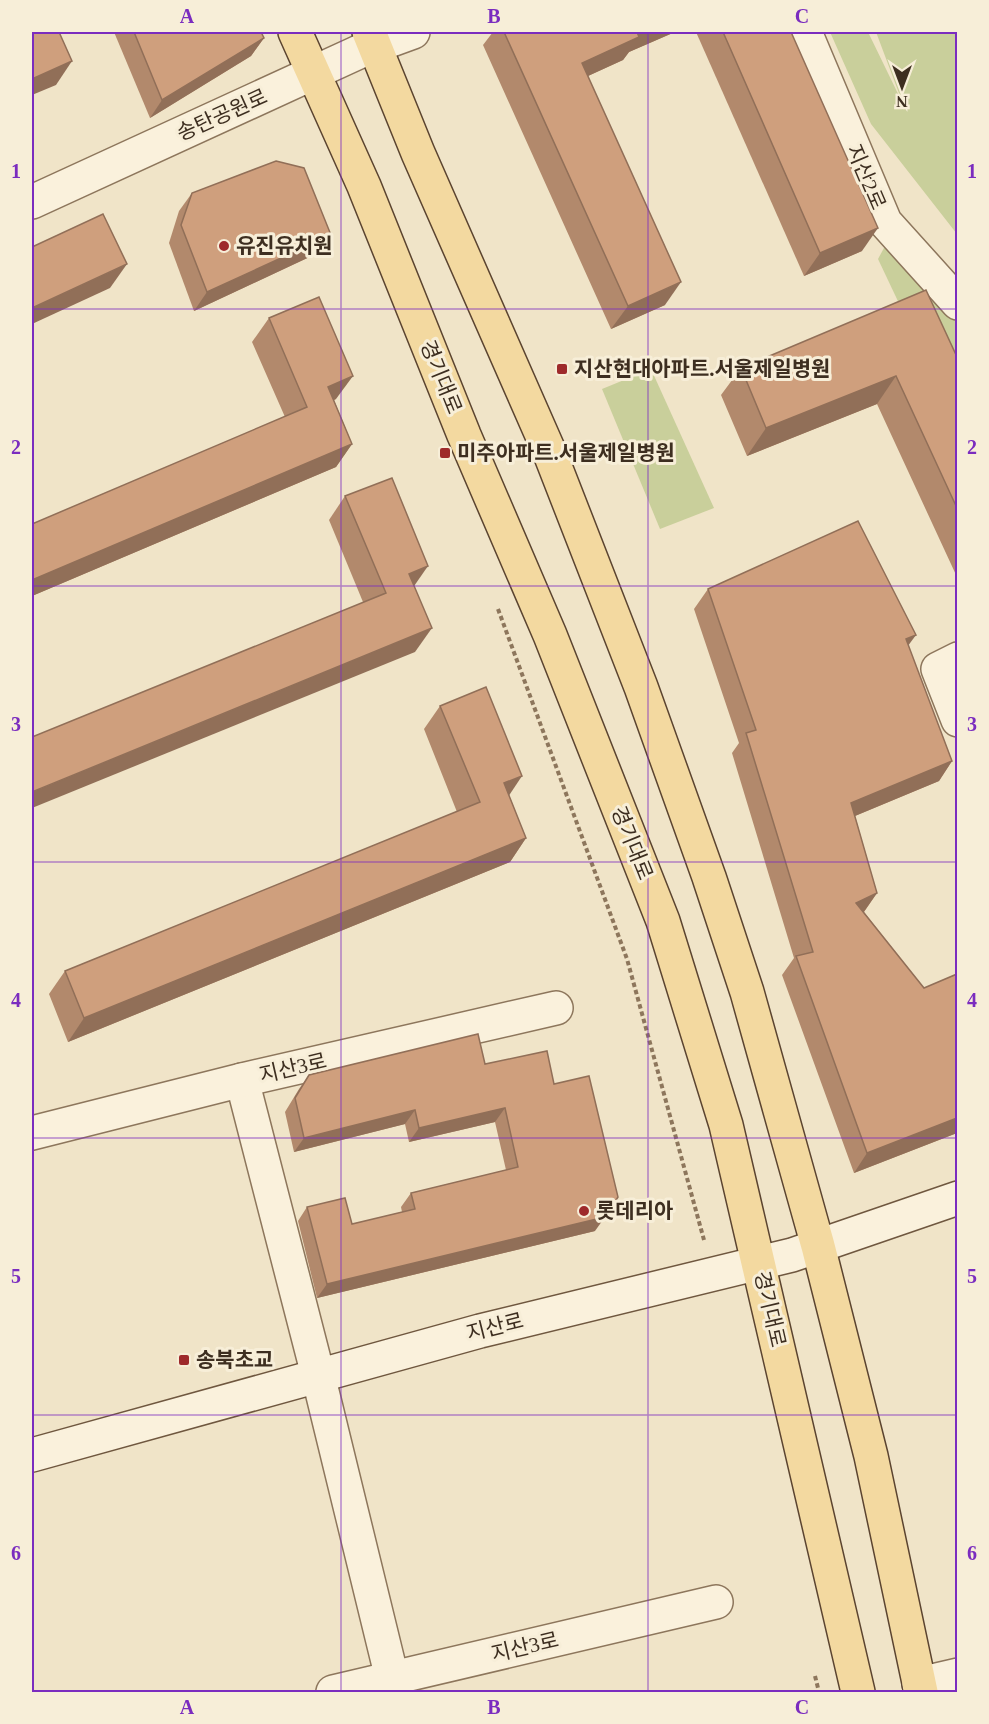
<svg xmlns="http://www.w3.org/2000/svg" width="989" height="1724" viewBox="0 0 989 1724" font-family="'Times New Roman','Noto Sans KR',serif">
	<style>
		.green { fill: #c9cf9b }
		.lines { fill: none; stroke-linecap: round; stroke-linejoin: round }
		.minor-casing { stroke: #8d765c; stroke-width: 36 }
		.secondary-casing { stroke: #6f573f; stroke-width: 36 }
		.primary-casing { stroke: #5b4430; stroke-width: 36 }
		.path { stroke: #8d765c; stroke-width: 4; stroke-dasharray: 4.5 3; stroke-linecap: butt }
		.minor { stroke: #faf1dc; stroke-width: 33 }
		.secondary { stroke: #faf1dc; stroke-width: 33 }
		.primary { stroke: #f3d9a0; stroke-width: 33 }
		.wall { fill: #b2896c }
		.shaded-wall { fill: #916f58 }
		.building { fill: #cf9f7d; stroke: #916f58; stroke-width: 1.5 }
		.grid { fill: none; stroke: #7b2cbf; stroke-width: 1.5; stroke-opacity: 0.55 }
		.poi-dot { fill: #9e2a2b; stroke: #f7eed8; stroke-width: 2 }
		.labels { text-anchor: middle; stroke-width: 6; stroke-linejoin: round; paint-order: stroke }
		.street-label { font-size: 21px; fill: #3d2e20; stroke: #f7eed8 }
		.poi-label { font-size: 21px; font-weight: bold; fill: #3d2e20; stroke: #f7eed8; text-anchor: start }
		.neatline { fill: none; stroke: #7b2cbf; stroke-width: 2 }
		.grid-label { font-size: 20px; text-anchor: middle; font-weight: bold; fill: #7b2cbf }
	</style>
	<rect width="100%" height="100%" fill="#f0e4c8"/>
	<g class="green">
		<path d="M830,32H868L903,104L876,32H957V234L871,124Z"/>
		<path d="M884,248H898L957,308V426L878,259Z"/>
		<path d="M651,369L714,508L660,529L602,389Z"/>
	</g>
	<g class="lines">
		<defs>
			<g id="minor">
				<path d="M805,32L885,222L958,303"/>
				<path d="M32,202L361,51L413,32"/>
				<path d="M958,659L938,669L958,720"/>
				<path d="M242,1080L318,1375L392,1678"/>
				<path d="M32,1133L242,1080L556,1008"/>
				<path d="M919,1684L958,1675"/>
				<path d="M333,1692L716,1602"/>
			</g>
			<path id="secondary" d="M32,1455L480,1331L792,1255L958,1198"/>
			<g id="primary">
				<path d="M295,32L364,186L464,435L550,635L663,921L726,1125L858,1692"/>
				<path d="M369,32L418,153L549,451L641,687L709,877L747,992L818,1246L871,1456L921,1692"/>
			</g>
		</defs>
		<use href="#minor" class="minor-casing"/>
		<use href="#secondary" class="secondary-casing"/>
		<use href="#primary" class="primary-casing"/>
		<g class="path">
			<path d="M498,609L627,959L704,1240"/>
			<path d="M815,1676L819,1692"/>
		</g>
		<use href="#minor" class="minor"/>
		<use href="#secondary" class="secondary"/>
		<use href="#primary" class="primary"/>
	</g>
	<g class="wall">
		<path d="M114,32H261L264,38L251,56L150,118Z"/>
		<path d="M493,32H675L629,52L623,60L588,76L665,305L611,329L483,45Z"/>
		<path d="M696,32H791L862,251L804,276Z"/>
		<path d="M192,193L331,235L318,253L194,311L169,243L179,211Z"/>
		<path d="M269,318L336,399L334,400L352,444L336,467L32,596V524L285,417L252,342Z"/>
		<path d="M957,357V577L877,404L747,456L721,395L741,368Z"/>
		<path d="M345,496L414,586L415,652L363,602L329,520Z"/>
		<path d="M708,589L908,645L952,761L939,781L855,816L877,893L864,912L924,988L957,974V1133L854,1173L782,975L794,958L732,753L739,743L694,609Z"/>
		<path d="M440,706L509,795L526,838L510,862L68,1042L49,994L65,971L457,812L424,729Z"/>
		<path d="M485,1064L554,1084L595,1231L317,1298L298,1221L307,1207L352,1224L402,1212L401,1207L411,1193L506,1170L495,1122L409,1142L405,1124L294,1152L285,1112L299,1089L309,1075Z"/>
	</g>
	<g class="shaded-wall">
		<path d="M639,32H675L629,52L623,60L566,86L582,63Z"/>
		<path d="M264,38L251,56L150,118L162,100Z"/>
		<path d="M72,61L56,85L32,95V79Z"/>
		<path d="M878,228L862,251L804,276L820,253Z"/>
		<path d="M331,235L318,253L194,311L207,292Z"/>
		<path d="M127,264L110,288L32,324V308Z"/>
		<path d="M681,282L665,305L611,329L628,306Z"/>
		<path d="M353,376L336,399L311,410L328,387Z"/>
		<path d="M896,376L877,404L747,456L766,428Z"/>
		<path d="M352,444L336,467L32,596V580Z"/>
		<path d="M428,566L412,589L409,574Z"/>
		<path d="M432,628L415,652L32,808V792Z"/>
		<path d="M916,635L902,654L906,639Z"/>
		<path d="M952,761L939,781L838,823L851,803Z"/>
		<path d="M522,776L506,800L504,783Z"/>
		<path d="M526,838L510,862L68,1042L84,1018Z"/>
		<path d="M877,893L863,913L856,903Z"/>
		<path d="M505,1108L495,1122L409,1142L419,1128Z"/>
		<path d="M415,1110L405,1124L294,1152L304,1138Z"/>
		<path d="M957,1118V1133L854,1173L867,1153Z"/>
		<path d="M605,1217L595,1231L317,1298L327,1284Z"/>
	</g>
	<g class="building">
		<path d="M32,32H59L72,61L32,79Z"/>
		<path d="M134,32H261L264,38L162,100Z"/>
		<path d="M504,32H639H637L639,37L582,63L681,282L628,306Z"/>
		<path d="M723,32H791L878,228L820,253Z"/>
		<path d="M276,161L304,168L331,235L207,292L181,225L192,193Z"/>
		<path d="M103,214L127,264L32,308V247Z"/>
		<path d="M926,290L957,357V508L896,376L766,428L741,368Z"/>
		<path d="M319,297L353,376L328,387L352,444L32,580V524L307,407L269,318Z"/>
		<path d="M392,478L428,566L409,574L432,628L32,792V737L386,593L345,496Z"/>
		<path d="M858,521L916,635L906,639L952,761L851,803L877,893L856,903L924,988L957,974V1118L867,1153L796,956L813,952L746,733L756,730L708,589Z"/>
		<path d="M486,687L522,776L504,783L526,838L84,1018L65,971L480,802L440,706Z"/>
		<path d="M478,1034L485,1064L547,1051L554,1084L589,1076L618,1197L605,1217L327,1284L307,1207L345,1198L352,1224L415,1209L411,1193L518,1167L505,1108L419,1128L415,1110L304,1138L295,1098L309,1075Z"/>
	</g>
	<path class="grid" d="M341,32V1692M648,32V1692M32,309H958M32,586H958M32,862H958M32,1138H958M32,1415H958"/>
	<g class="poi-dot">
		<circle cx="224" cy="246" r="6"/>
		<rect x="556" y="363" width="12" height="12" rx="3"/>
		<rect x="439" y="447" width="12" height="12" rx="3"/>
		<circle cx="584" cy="1211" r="6"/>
		<rect x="178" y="1354" width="12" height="12" rx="3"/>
	</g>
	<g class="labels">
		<g class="street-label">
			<text transform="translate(222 115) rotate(-24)" y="7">송탄공원로</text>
			<text transform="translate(866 177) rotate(67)" y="7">지산2로</text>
			<text transform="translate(441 377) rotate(68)" y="7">경기대로</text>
			<text transform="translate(632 843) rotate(68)" y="7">경기대로</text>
			<text transform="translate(293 1068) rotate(-13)" y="7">지산3로</text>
			<text transform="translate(770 1309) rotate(77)" y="7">경기대로</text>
			<text transform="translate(495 1327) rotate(-14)" y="7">지산로</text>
			<text transform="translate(525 1647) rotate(-13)" y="7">지산3로</text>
		</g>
		<g class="poi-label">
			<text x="236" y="253">유진유치원</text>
			<text x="574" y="376">지산현대아파트.서울제일병원</text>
			<text x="457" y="460">미주아파트.서울제일병원</text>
			<text x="596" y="1218">롯데리아</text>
			<text x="196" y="1367">송북초교</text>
		</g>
	</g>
	<rect width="989" height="1724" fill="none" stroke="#f7eed8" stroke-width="66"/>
	<g transform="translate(902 87) rotate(180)" stroke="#f7eed8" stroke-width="4.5" paint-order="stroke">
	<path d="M0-4.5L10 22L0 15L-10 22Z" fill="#3d2e20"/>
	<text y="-9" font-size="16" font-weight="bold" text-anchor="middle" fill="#3d2e20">N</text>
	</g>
	<rect x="33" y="33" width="923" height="1658" class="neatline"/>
	<g class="grid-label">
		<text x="187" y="23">A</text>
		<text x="494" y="23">B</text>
		<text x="802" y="23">C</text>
		<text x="16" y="178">1</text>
		<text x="972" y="178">1</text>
		<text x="16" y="454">2</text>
		<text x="972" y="454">2</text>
		<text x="16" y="731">3</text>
		<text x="972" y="731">3</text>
		<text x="16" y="1007">4</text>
		<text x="972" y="1007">4</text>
		<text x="16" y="1283">5</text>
		<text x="972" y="1283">5</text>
		<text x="16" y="1560">6</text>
		<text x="972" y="1560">6</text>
		<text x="187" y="1714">A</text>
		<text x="494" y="1714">B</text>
		<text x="802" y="1714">C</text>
	</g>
</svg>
